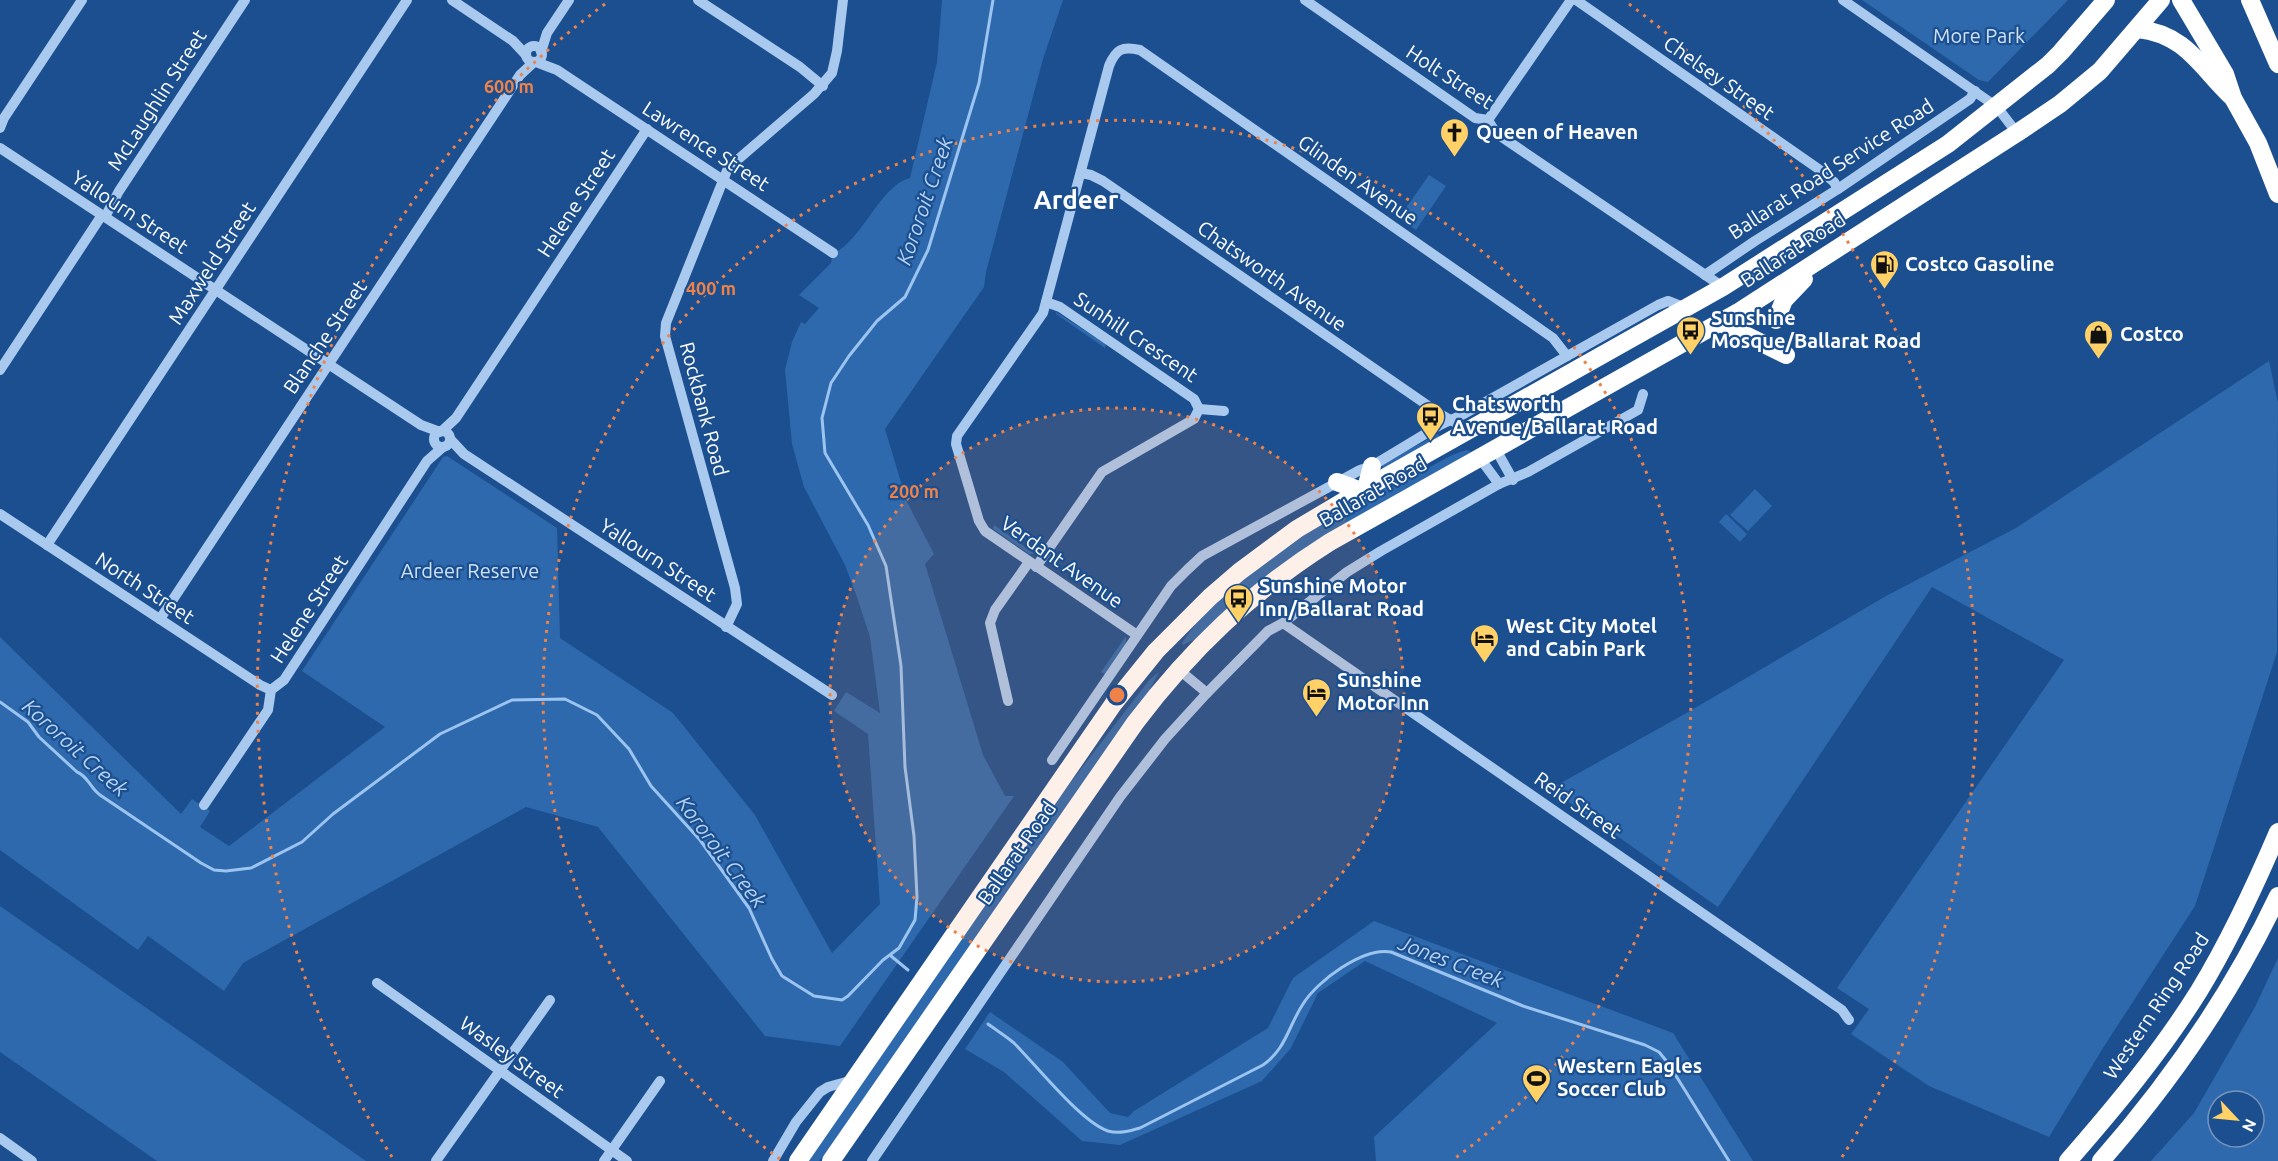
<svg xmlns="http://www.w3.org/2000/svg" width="2278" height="1161" viewBox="0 0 2278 1161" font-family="Ubuntu,sans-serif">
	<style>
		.green { fill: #2e69ad; fill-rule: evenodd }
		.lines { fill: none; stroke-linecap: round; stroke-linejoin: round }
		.stream { stroke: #9cc4f0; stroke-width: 3 }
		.minor { stroke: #a9c9ee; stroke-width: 10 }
		.highway { stroke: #fff; stroke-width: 18 }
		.ring { fill: none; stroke: #ee8249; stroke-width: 3; stroke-dasharray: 3 6 }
		.labels { text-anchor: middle; stroke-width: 4.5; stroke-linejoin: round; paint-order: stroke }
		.park-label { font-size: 20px; fill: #cfe3fa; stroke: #1b4f8f }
		.street-label { font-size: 20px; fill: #fff; stroke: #1b4f8f }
		.poi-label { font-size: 20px; font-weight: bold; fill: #fff; stroke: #1b4f8f; text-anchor: start }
		.water-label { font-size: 21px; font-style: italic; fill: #b5d3f5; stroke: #1b4f8f }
		.district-label { font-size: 26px; font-weight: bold; fill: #fff; stroke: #1b4f8f }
		.centre { fill: #ee8249; stroke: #1b4f8f; stroke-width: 3 }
		.ring-label { font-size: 18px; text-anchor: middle; font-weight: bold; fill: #ee8249; stroke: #1b4f8f; stroke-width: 4.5; stroke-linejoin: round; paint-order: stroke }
	</style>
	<rect width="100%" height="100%" fill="#1b4f8f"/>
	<g class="green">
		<path d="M942,0H1063L1043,59L986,272L984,287L885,429L907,502L934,554L925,564L983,755L1005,796H1014L840,1046L765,1036L598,827L526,807L243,963L224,991L148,936L138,950L0,850V637L181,814L192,799L210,811L200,827L229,846L385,727L302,671L443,457L447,456L557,528L560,638L673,713L755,815L832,953L880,904L868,734L834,711L846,692L880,713L870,637L857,597L845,565L804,487L792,444L785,370L792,342L801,322L805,324L819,308L799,295L831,263L833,253C860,244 881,184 910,178L937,62Z"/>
		<path d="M1862,0H2068L1988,82L1979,80Z"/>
		<path d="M1429,175L1446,186L1416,230L1399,218Z"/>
		<path d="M1056,312L1106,344L1105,348L1056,314Z"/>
		<path d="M2269,361L2278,403L2277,652L2195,906L2103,1048L2049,1137L1929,1086L1851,1034L1869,1009L1837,988L2064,660L1932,587L1718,907L1550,789L1683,715L1886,596L2016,528Z"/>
		<path d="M1438,434L1440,437L1384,469L1382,466L1388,461Z"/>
		<path d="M1467,450L1471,452L1268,574L1242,595L1243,597L1201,636L1183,645L1182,643C1221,583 1310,530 1372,494C1385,487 1400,482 1414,476C1431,468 1448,454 1467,450Z"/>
		<path d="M1755,489L1772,506L1748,531L1730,515Z"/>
		<path d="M1726,514L1747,534L1740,542L1719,522Z"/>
		<path d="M994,525L1032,552L1034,554H1029L993,529Z"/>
		<path d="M1126,636V643L1105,674L1101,672Z"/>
		<path d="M1159,672L1147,695L846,1129L819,1161H808L1061,795L1150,679Z"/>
		<path d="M0,906L366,1161H157L0,1052Z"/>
		<path d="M1374,921L1673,1033L1753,1161H1376L1374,1137L1497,1023L1365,961L1318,993L1291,1048L1262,1081L1120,1145L1082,1141L1004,1072L965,1049L990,1012L1063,1062L1110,1113L1128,1117L1134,1111L1268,1028L1293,978Z"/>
		<path d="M2278,958V1161H2151L2194,1113L2255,1007ZM2218,1101H2254V1137H2218Z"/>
	</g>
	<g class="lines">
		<g class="stream">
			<path d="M0,702L28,722L39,737L77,772C88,776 90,788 100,795L201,863L214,870L226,871L251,868L302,842L333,814L440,734L512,700L565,699L597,715L629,749L651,786L700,840L749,908L772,959L782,976L814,996L842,1000L848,996L883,960L899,948L915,920L917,897L914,836L905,767L901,666L886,566L868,525L825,453L822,418L831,383L849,356L877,321L905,297L928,250L979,83L993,0"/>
			<path d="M891,956L908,970"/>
			<path d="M988,1024C996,1030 1006,1036 1014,1043C1036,1065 1081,1122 1108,1131C1119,1134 1130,1131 1140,1128L1263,1065C1286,1049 1288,1027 1303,1004C1317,981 1363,947 1391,952L1523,1006L1645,1045L1659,1052L1668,1063L1729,1161"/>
		</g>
		<g class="minor">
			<path d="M452,0L513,41L526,55"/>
			<path d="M698,0L800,67L823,86"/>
			<path d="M1305,0L1475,118L1488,120L1496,133L1723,287"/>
			<path d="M1576,0L1820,170L1834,182L1838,189"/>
			<path d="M1843,0L1997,107L2017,133"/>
			<circle cx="534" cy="54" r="8"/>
			<path d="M541,52L547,33L569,0"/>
			<path d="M536,62L557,70L833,253"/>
			<path d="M1488,120L1571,0"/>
			<path d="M0,128L4,118L82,0"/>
			<path d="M0,148L421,425L440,432"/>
			<path d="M1081,173L1091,175L1103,181L1440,414L1470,431"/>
			<path d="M105,217L119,191L245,0"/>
			<path d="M1705,275L1755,241L1838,189L1970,99L1975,91"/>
			<path d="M0,370L102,215"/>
			<path d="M1199,409L1224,411"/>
			<path d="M442,431L456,418L647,129"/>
			<circle cx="442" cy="439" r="8"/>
			<path d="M450,439L464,454L832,695"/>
			<path d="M1495,448L1513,480"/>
			<path d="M1479,457L1499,484"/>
			<path d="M0,514L260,685L271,690"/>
			<path d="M47,545L407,0"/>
			<path d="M1036,567L1102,472L1194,419L1199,409L1194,399L1060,307L1046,302"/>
			<path d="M160,619L520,75L534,62"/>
			<path d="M1283,623L1842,1010L1849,1020"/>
			<path d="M726,627L737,604L735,588L665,336L666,323L728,168L814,94L832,73L837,51L843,0"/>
			<path d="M1137,635L985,531L979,521L956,444L957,436L1043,313L1109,66C1116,49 1122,46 1140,50L1553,338L1567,356"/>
			<path d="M1178,669L1207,693"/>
			<path d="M1008,701L990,623L995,610L1029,562"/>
			<path d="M1052,760L1171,586L1187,570L1202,556L1360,470L1372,466L1440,425L1464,414L1658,305L1668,301L1686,308"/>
			<path d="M204,805L268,710L271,690L284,680L427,461L443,447"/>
			<path d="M377,983L627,1161"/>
			<path d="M0,1138L32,1161"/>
			<path d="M436,1161L550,1000"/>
			<path d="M604,1161L660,1081"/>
			<path d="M773,1161L796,1122L820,1092L828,1087L853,1080"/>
			<path d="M872,1161L1120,797L1165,739L1207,693L1268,631L1283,623L1347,572L1381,551L1499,484L1528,472L1638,410L1643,394"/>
		</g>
		<g class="highway">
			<path d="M2181,0L2225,74L2233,98L2258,143L2278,194"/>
			<path d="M2250,0L2278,64"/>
			<path d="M2138,29C2186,34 2201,68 2233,98"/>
			<path d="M1776,320L1784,300L1804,279"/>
			<path d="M1719,322L1786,355"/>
			<path d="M1337,482L1361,491"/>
			<path d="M1366,488L1372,466"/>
			<path d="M798,1161L1114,703L1156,651L1210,597L1239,572L1297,529L1366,488L1723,287L1948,144L2048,65L2061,52L2106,0"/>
			<path d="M831,1161L1135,723C1191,649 1251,592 1330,542L1740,311L2017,133L2060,104L2100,71L2161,0"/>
			<path d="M2068,1161C2115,1107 2161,1052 2199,991C2230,940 2255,886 2278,832"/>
			<path d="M2101,1161C2172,1080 2232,993 2278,896"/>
		</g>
	</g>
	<circle cx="1117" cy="695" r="287" fill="#ee8249" fill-opacity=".12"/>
	<g class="ring">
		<circle cx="1117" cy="695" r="287"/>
		<path d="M780 1159A574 574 0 1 1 1454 1159"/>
		<path d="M392 1157A860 860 0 0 1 605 4M1629 4A860 860 0 0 1 1842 1157"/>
	</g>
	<defs>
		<symbol id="church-pin" viewBox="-11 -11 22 30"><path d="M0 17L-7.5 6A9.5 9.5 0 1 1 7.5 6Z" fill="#ffd166" stroke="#1b4f8f"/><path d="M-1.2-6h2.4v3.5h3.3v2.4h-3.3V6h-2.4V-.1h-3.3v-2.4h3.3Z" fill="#111"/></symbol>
		<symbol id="fuel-pin" viewBox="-11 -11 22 30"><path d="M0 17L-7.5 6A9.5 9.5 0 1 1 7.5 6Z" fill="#ffd166" stroke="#1b4f8f"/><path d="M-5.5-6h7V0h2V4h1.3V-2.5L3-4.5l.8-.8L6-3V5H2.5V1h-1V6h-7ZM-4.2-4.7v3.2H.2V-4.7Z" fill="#111"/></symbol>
		<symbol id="bus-pin" viewBox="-11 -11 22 30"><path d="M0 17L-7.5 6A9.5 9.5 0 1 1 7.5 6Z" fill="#ffd166" stroke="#1b4f8f"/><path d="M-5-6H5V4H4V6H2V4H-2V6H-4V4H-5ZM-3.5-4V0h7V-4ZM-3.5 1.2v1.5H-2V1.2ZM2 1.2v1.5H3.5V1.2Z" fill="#111"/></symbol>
		<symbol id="shop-pin" viewBox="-11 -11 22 30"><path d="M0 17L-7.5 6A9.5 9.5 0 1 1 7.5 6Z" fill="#ffd166" stroke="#1b4f8f"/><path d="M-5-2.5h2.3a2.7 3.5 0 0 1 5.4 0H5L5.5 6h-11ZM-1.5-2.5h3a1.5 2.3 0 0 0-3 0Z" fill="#111"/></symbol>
		<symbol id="hotel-pin" viewBox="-11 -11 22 30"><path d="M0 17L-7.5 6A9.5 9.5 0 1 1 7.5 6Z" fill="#ffd166" stroke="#1b4f8f"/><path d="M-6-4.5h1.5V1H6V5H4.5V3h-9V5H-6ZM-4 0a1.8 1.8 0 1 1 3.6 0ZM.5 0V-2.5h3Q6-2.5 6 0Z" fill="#111"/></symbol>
		<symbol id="stadium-pin" viewBox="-11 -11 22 30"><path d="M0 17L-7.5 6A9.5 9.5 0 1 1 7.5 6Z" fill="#ffd166" stroke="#1b4f8f"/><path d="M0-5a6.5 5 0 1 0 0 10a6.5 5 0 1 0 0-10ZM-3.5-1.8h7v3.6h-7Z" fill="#111"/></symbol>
	</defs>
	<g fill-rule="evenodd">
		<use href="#church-pin" x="1438" y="116" width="33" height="45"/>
		<use href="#fuel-pin" x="1868" y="248" width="33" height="45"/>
		<use href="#bus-pin" x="1674" y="314" width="33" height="45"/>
		<use href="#shop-pin" x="2082" y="318" width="33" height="45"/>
		<use href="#bus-pin" x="1414" y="400" width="33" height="45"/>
		<use href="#bus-pin" x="1222" y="582" width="33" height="45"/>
		<use href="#hotel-pin" x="1468" y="622" width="33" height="45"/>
		<use href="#hotel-pin" x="1300" y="676" width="33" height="45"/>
		<use href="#stadium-pin" x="1520" y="1062" width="33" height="45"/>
	</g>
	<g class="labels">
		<g class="park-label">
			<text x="1979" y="43">More Park</text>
			<text x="470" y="578">Ardeer Reserve</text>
		</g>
		<g class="street-label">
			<text transform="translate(1450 77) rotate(33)" y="7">Holt Street</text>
			<text transform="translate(1719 78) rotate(35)" y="7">Chelsey Street</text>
			<text transform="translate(157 100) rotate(-57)" y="7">McLaughlin Street</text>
			<text transform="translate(706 146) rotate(33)" y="7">Lawrence Street</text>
			<text transform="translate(1831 169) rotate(-33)" y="7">Ballarat Road Service Road</text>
			<text transform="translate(1358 180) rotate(35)" y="7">Glinden Avenue</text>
			<text transform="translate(576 203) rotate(-57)" y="7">Helene Street</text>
			<text transform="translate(130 212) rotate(33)" y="7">Yallourn Street</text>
			<text transform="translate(1793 250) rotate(-33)" y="7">Ballarat Road</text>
			<text transform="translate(212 263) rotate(-57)" y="7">Maxweld Street</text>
			<text transform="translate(1272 276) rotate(35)" y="7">Chatsworth Avenue</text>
			<text transform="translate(325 337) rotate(-56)" y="7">Blanche Street</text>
			<text transform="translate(1136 337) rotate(34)" y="7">Sunhill Crescent</text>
			<text transform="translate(704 409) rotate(75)" y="7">Rockbank Road</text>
			<text transform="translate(1373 492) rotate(-30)" y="7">Ballarat Road</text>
			<text transform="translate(658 560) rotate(33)" y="7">Yallourn Street</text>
			<text transform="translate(1062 562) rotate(35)" y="7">Verdant Avenue</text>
			<text transform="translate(145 588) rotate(33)" y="7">North Street</text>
			<text transform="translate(309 609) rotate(-57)" y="7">Helene Street</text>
			<text transform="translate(1578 805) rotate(35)" y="7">Reid Street</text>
			<text transform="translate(1017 853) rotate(-55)" y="7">Ballarat Road</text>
			<text transform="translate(2156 1006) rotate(-56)" y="7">Western Ring Road</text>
			<text transform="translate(512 1057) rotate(36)" y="7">Wasley Street</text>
		</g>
		<g class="poi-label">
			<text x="1476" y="139">Queen of Heaven</text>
			<text x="1905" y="271">Costco Gasoline</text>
			<text x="1711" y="325">Sunshine<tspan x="1711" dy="23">Mosque/Ballarat Road</tspan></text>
			<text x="2120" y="341">Costco</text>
			<text x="1452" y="411">Chatsworth<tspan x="1452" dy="23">Avenue/Ballarat Road</tspan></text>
			<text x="1259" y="593">Sunshine Motor<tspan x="1259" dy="23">Inn/Ballarat Road</tspan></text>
			<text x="1506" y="633">West City Motel<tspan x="1506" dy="23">and Cabin Park</tspan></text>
			<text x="1337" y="687">Sunshine<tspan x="1337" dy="23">Motor Inn</tspan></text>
			<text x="1557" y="1073">Western Eagles<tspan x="1557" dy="23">Soccer Club</tspan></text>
		</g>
		<g class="water-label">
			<text transform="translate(925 201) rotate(-71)" y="7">Kororoit Creek</text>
			<text transform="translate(75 748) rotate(42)" y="7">Kororoit Creek</text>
			<text transform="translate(721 852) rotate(53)" y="7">Kororoit Creek</text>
			<text transform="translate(1451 962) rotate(21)" y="7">Jones Creek</text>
		</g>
		<g class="district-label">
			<text x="1076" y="209">Ardeer</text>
		</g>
	</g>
	<circle cx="1117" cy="695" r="9" class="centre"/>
	<g class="ring-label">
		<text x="509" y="93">600 m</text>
		<text x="711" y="295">400 m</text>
		<text x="914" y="498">200 m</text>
	</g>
	<g transform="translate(2236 1119) rotate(116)"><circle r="28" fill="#1b4f8f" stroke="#7695bc" stroke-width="1.5"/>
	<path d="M0-4.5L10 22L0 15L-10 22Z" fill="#ffd166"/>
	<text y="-9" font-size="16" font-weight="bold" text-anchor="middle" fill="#ffffff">N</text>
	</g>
</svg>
